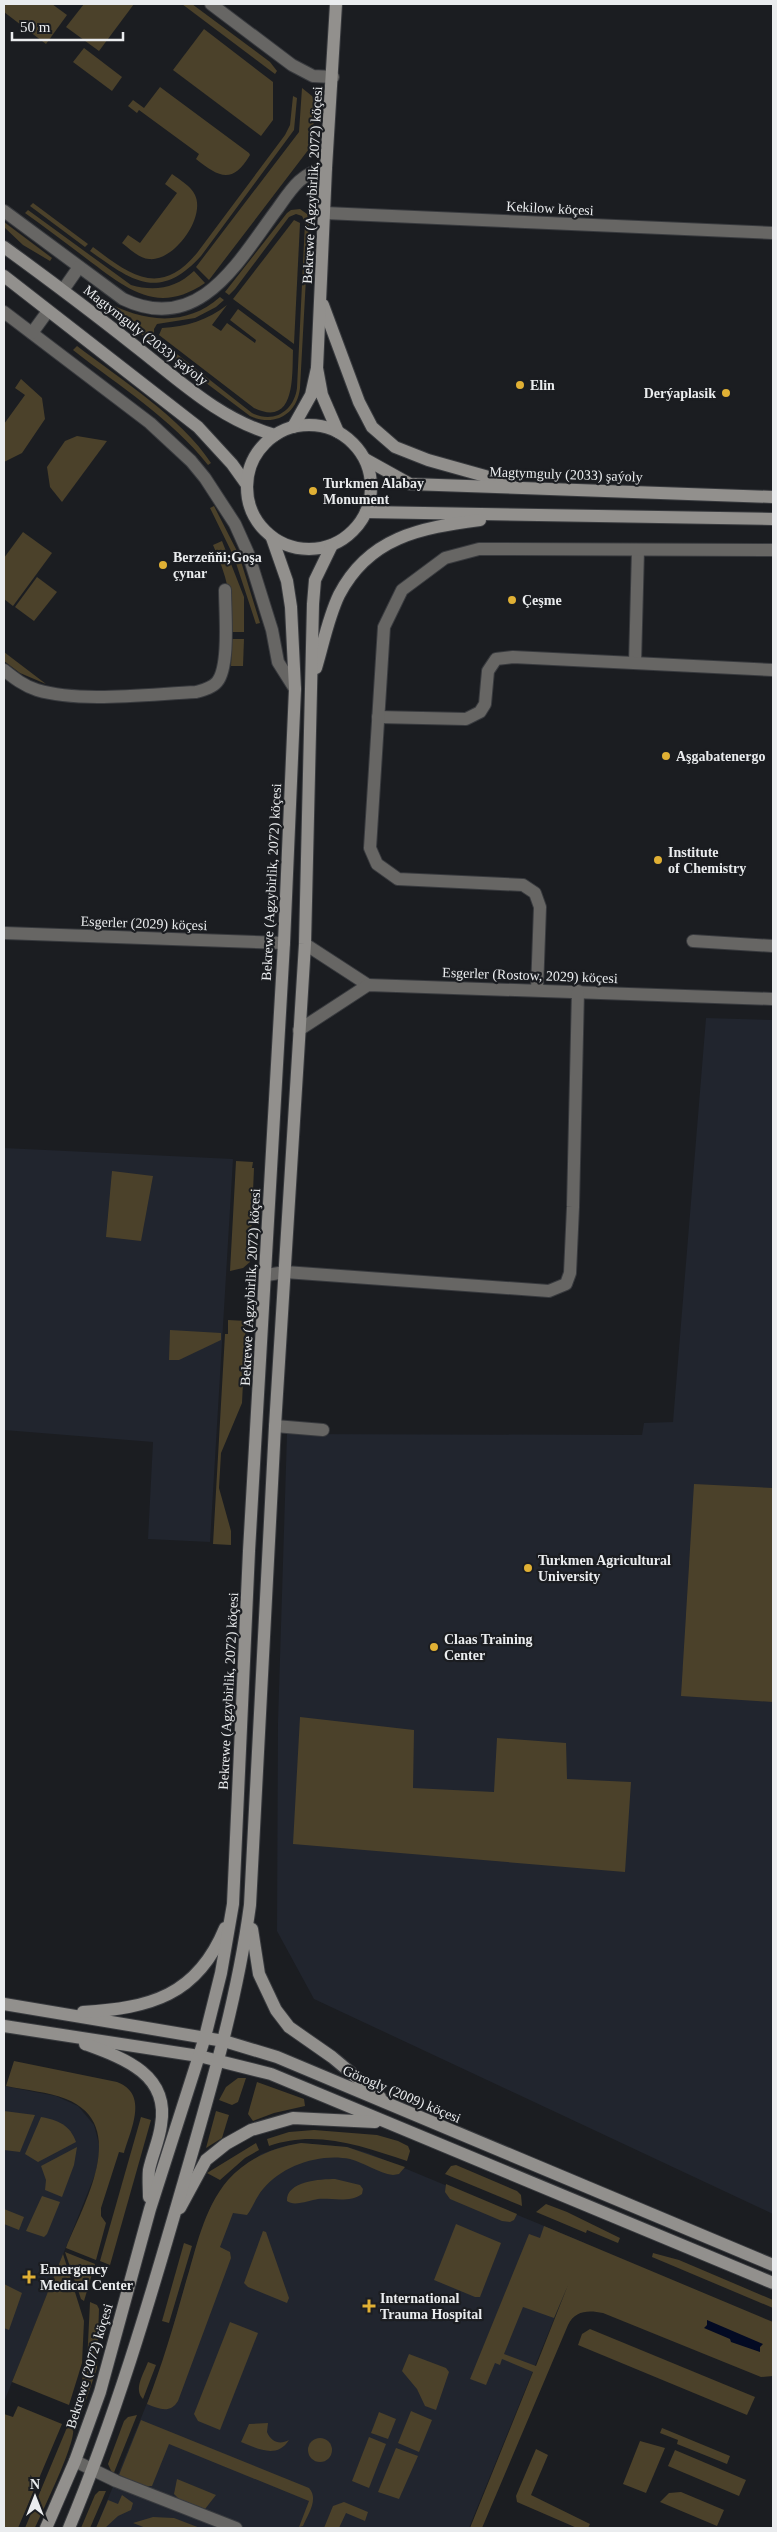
<svg xmlns="http://www.w3.org/2000/svg" width="777" height="2532" viewBox="0 0 777 2532" font-family="'Times New Roman',serif">
	<style>
		.built { fill: #21252e }
		.green { fill: #4b412a; fill-rule: evenodd }
		.water { fill: #030a23 }
		.lines { fill: none; stroke-linecap: round; stroke-linejoin: round }
		.minor-casing { stroke: #383a3e; stroke-width: 14 }
		.secondary-casing { stroke: #383a3e; stroke-width: 14 }
		.minor { stroke: #676664; stroke-width: 12 }
		.secondary { stroke: #92908d; stroke-width: 12 }
		.poi-dot { fill: #e0b034; stroke: #1b1d21; stroke-width: 2 }
		.labels { text-anchor: middle; stroke-width: 4.5; stroke-linejoin: round; paint-order: stroke }
		.street-label { font-size: 14px; fill: #eaecee; stroke: #1b1d21 }
		.poi-label { font-size: 14px; font-weight: bold; fill: #eaecee; stroke: #1b1d21; text-anchor: start }
	</style>
	<rect width="100%" height="100%" fill="#1b1d21"/>
	<g class="built">
		<path d="M706,1018L773,1020V2214L314,1999L277,1931L278,1722L287,1434L642,1435L644,1423L673,1422Z"/>
		<path d="M4,1148L233,1159L210,1542L148,1539L153,1442L4,1430Z"/>
		<path d="M4,2086L56,2096L78,2106L94,2125L100,2148L96,2172L4,2402Z"/>
		<path d="M301,2143L347,2147L368,2153L585,2243L469,2528H96L161,2369L197,2244L211,2206L228,2181L261,2154L281,2147Z"/>
	</g>
	<g class="green">
		<path d="M4,4H52L67,15L46,44L4,12Z"/>
		<path d="M84,4H134L99,51L66,27Z"/>
		<path d="M182,4H192L270,62L277,71L275,74Z"/>
		<path d="M204,29L273,82V120L261,136L173,70Z"/>
		<path d="M84,48L122,77L112,91L73,62Z"/>
		<path d="M160,87L249,153L250,155C232,185 219,177 196,159L199,154L139,110L137,113L128,106L133,100L144,108Z"/>
		<path d="M302,88L312,96L315,102L312,145L209,280L196,267L299,132Z"/>
		<path d="M293,96L297,98L294,130L201,256C159,302 132,281 90,251L93,247C130,275 160,298 197,253L285,135L290,125Z"/>
		<path d="M172,174C180,180 191,186 195,195C206,218 173,262 149,259C138,258 130,249 122,243L128,235L140,243L177,193L165,184Z"/>
		<path d="M33,203L88,244L85,247L30,206Z"/>
		<path d="M300,209L307,214L309,223L300,388C297,415 274,427 250,416L101,304L103,300C142,322 185,328 220,297L224,300L216,307L195,318L157,324L154,329V336L252,413C274,424 294,411 297,388L305,222L302,216L296,214L289,217L235,289L229,295L225,292L287,213L291,210Z"/>
		<path d="M28,210L131,285C155,292 176,288 194,271L205,283C157,316 126,288 87,259C66,243 46,228 25,213Z"/>
		<path d="M294,220L300,223L294,344L233,299Z"/>
		<path d="M4,222L52,258L50,261L23,245L4,227Z"/>
		<path d="M227,305L212,325L221,331L227,323L255,343L256,340L230,320L238,309L293,350C292,375 296,428 254,408L159,335L162,328C186,327 208,320 227,305Z"/>
		<path d="M77,346C120,379 181,417 211,463L208,465C172,419 119,386 73,350Z"/>
		<path d="M21,379L42,398L45,419L22,453L4,462V424L25,395L15,388Z"/>
		<path d="M77,436L107,441L62,502L50,487L47,467L65,441Z"/>
		<path d="M214,506L239,555L260,623L256,624L234,557L210,508Z"/>
		<path d="M23,532L52,553L13,606L4,599V558Z"/>
		<path d="M222,541L244,597V632H232C233,600 226,574 213,545Z"/>
		<path d="M37,577L57,592L34,621L15,607Z"/>
		<path d="M232,639H244L243,666H231Z"/>
		<path d="M4,652L46,684L20,673L4,661Z"/>
		<path d="M236,1161L253,1162L252,1168H254L250,1262L243,1268L230,1271Z"/>
		<path d="M112,1171L153,1176L141,1241L106,1237Z"/>
		<path d="M228,1320L246,1321L242,1403L221,1453L219,1488L231,1531V1545L213,1544L225,1334H228Z"/>
		<path d="M170,1330L221,1333V1340L179,1360H169Z"/>
		<path d="M694,1484L773,1488V1702L681,1696Z"/>
		<path d="M300,1717L414,1730L413,1788L494,1792L497,1738L566,1743L567,1779L631,1782L625,1872L293,1844Z"/>
		<path d="M14,2061L117,2082C149,2094 131,2129 124,2153L119,2152L101,2208V2216L106,2223L96,2260L66,2248C83,2205 131,2125 66,2099C48,2092 26,2090 6,2086Z"/>
		<path d="M238,2078H246L238,2102L232,2105L219,2100L226,2087Z"/>
		<path d="M257,2082L304,2099L305,2106L274,2113L253,2121L248,2114Z"/>
		<path d="M4,2111L35,2115L20,2152L4,2150Z"/>
		<path d="M216,2111L229,2115L222,2138L206,2148Z"/>
		<path d="M41,2117C58,2120 70,2125 76,2142L38,2162L25,2154Z"/>
		<path d="M141,2117L151,2120L110,2265L100,2261Z"/>
		<path d="M314,2130L377,2135L398,2141L408,2146L410,2151L407,2161C362,2146 316,2129 269,2146L267,2139L289,2132Z"/>
		<path d="M256,2143L259,2150L245,2158L220,2180L207,2173Z"/>
		<path d="M301,2143L347,2147L405,2167L399,2174L393,2175C378,2173 365,2163 350,2159C320,2153 283,2165 263,2189C256,2197 253,2207 247,2215L233,2213L220,2247L230,2252L231,2258L178,2401C170,2414 159,2409 147,2404C162,2365 174,2325 185,2285C196,2250 203,2209 228,2180C248,2158 272,2148 301,2143Z"/>
		<path d="M77,2147L74,2165L62,2197L45,2190L46,2180L41,2166Z"/>
		<path d="M456,2165L517,2191L521,2195L522,2206L445,2174L451,2166Z"/>
		<path d="M335,2179L360,2185L363,2189L362,2194C350,2203 332,2198 318,2199C310,2200 294,2207 287,2201C286,2181 321,2179 335,2179Z"/>
		<path d="M446,2184L517,2214L514,2220L510,2222L502,2221L450,2199L445,2192Z"/>
		<path d="M42,2196L60,2202L47,2234L44,2237L26,2231Z"/>
		<path d="M546,2204L567,2212L620,2238L618,2243L587,2230L586,2233L536,2212Z"/>
		<path d="M4,2209L24,2217L19,2230L4,2224Z"/>
		<path d="M456,2224L501,2243L480,2297H475L434,2280Z"/>
		<path d="M544,2226L773,2322V2376L761,2377L603,2313C589,2310 575,2310 568,2325L482,2528H470L533,2372L502,2359L500,2365L495,2363L486,2385L470,2379L529,2234L540,2238ZM568,2285L536,2366L504,2354L523,2307L554,2318Z"/>
		<path d="M263,2231L266,2232L289,2298L287,2303L248,2287L244,2283Z"/>
		<path d="M184,2243L192,2246L169,2323L162,2321Z"/>
		<path d="M65,2252L95,2264L84,2301L81,2299Z"/>
		<path d="M653,2253L679,2260L773,2300V2308L652,2257Z"/>
		<path d="M63,2254L84,2321L82,2363L69,2405L12,2382Z"/>
		<path d="M4,2284L22,2293L9,2330L4,2328Z"/>
		<path d="M90,2302L97,2305L99,2309L97,2368L82,2412L73,2409L87,2363Z"/>
		<path d="M230,2322L258,2333L220,2430L198,2421L194,2414Z"/>
		<path d="M590,2329L755,2397L747,2415L578,2345L582,2334Z"/>
		<path d="M409,2354L446,2368L449,2372L436,2410L425,2406L417,2389L402,2371Z"/>
		<path d="M148,2362L156,2365L143,2399C133,2389 144,2373 148,2362Z"/>
		<path d="M18,2406L62,2424L18,2528H4V2414L13,2417Z"/>
		<path d="M411,2411L432,2420L419,2452L398,2443Z"/>
		<path d="M379,2412L396,2419L388,2439L371,2433Z"/>
		<path d="M137,2415L113,2475L108,2464L124,2421L128,2417Z"/>
		<path d="M141,2420L309,2488C319,2499 308,2514 303,2526L299,2527L309,2501L169,2444L152,2486H145L119,2475Z"/>
		<path d="M268,2423L267,2432C271,2442 280,2445 289,2440C277,2459 258,2449 241,2442L249,2424Z"/>
		<path d="M68,2425L73,2428C77,2441 42,2512 35,2528H25Z"/>
		<path d="M662,2428L730,2456L727,2464L677,2444L678,2440L660,2433Z"/>
		<path d="M369,2437L386,2444L369,2488L352,2481Z"/>
		<circle cx="320" cy="2450" r="12"/>
		<path d="M640,2441L665,2448L646,2493L623,2484Z"/>
		<path d="M396,2448L418,2456L399,2499L378,2492Z"/>
		<path d="M536,2449L548,2455L531,2495L590,2524L588,2528H577L517,2502L516,2496Z"/>
		<path d="M675,2450L746,2480L739,2496L668,2466Z"/>
		<path d="M177,2479L216,2495L205,2509L179,2499L174,2494Z"/>
		<path d="M99,2491H106L90,2528H81L95,2495Z"/>
		<path d="M681,2492L724,2510L717,2526L660,2502L669,2493Z"/>
		<path d="M122,2495L133,2503L131,2510L118,2516L105,2528H96L108,2500L118,2504Z"/>
		<path d="M344,2502L368,2512L365,2521L346,2513L339,2528H324L333,2506Z"/>
		<path d="M153,2517L174,2518L200,2528H146L133,2523Z"/>
	</g>
	<path class="water" d="M707,2320L763,2344L760,2347V2352L731,2342L730,2339L704,2328L707,2325Z"/>
	<g class="lines">
		<defs>
			<g id="minor">
				<path d="M211,4L292,65L313,76L333,77"/>
				<path d="M4,211L123,299C200,336 239,260 278,208C292,188 301,173 326,168"/>
				<path d="M325,213L773,233"/>
				<path d="M63,290L79,267"/>
				<path d="M4,312L150,423L191,461L205,478L235,524L248,553L272,630L278,662L295,689"/>
				<path d="M32,333L48,311"/>
				<path d="M635,663L638,550"/>
				<path d="M4,670C14,678 24,686 37,690C80,703 150,694 196,692C203,690 212,688 217,682C230,667 225,611 225,590"/>
				<path d="M378,717L466,719L480,712L485,704L488,671L496,659L513,657L773,670"/>
				<path d="M4,933L284,943"/>
				<path d="M693,941L773,946"/>
				<path d="M305,944L368,985"/>
				<path d="M537,990L540,907L535,893L523,885L398,879L377,864L370,848L384,627L402,590L445,558L479,549L773,550"/>
				<path d="M299,1030L368,985L773,999"/>
				<path d="M267,1275L285,1272L549,1291L566,1284L570,1273L573,1207L578,991"/>
				<path d="M275,1426L323,1430"/>
				<path d="M75,2461L116,2481L236,2528"/>
			</g>
			<g id="secondary">
				<path d="M4,247C48,279 92,312 135,346C179,380 220,420 275,435"/>
				<path d="M4,276L198,427L232,464L247,485"/>
				<path d="M323,305L359,402L372,427L395,447L428,460L510,483"/>
				<path d="M317,368L326,168L336,4"/>
				<circle cx="309" cy="487" r="62"/>
				<path d="M293,427L311,395L317,368L322,395L338,432"/>
				<path d="M365,459L410,484L773,497"/>
				<path d="M366,512L773,519"/>
				<path d="M316,668C323,645 328,618 339,595C369,537 420,528 480,520"/>
				<path d="M252,1929L259,1974L276,2010L289,2027L332,2057L380,2097"/>
				<path d="M4,2004L224,2041L277,2057L773,2265"/>
				<path d="M83,2012C150,2008 197,1996 225,1928"/>
				<path d="M4,2026L199,2056L271,2074L773,2283"/>
				<path d="M85,2044C123,2058 170,2074 161,2125C159,2141 152,2155 149,2170C148,2179 149,2189 149,2197"/>
				<path d="M180,2208L206,2160L226,2144L251,2130L293,2118L375,2122"/>
				<path d="M46,2528L75,2461L100,2392L150,2209L205,2037L221,1973L233,1904L249,1551L284,943L295,689L291,607L287,581L272,538"/>
				<path d="M69,2528C115,2418 149,2303 182,2188C209,2094 237,2002 250,1905L275,1426L305,944L313,604L315,580L332,545"/>
			</g>
		</defs>
		<use href="#minor" class="minor-casing"/>
		<use href="#secondary" class="secondary-casing"/>
		<use href="#minor" class="minor"/>
		<use href="#secondary" class="secondary"/>
	</g>
	<g class="poi-dot">
		<circle cx="520" cy="385" r="5"/>
		<circle cx="726" cy="393" r="5"/>
		<circle cx="313" cy="491" r="5"/>
		<circle cx="163" cy="565" r="5"/>
		<circle cx="512" cy="600" r="5"/>
		<circle cx="666" cy="756" r="5"/>
		<circle cx="658" cy="860" r="5"/>
		<circle cx="528" cy="1568" r="5"/>
		<circle cx="434" cy="1647" r="5"/>
		<path d="M26.5 2269.5h5v5h5v5h-5v5h-5v-5h-5v-5h5z"/>
		<path d="M366.5 2298.5h5v5h5v5h-5v5h-5v-5h-5v-5h5z"/>
	</g>
	<g class="labels">
		<g class="street-label">
			<text transform="translate(312 185) rotate(-87)" y="5">Bekrewe (Agzybirlik, 2072) köçesi</text>
			<text transform="translate(550 208) rotate(3)" y="5">Kekilow köçesi</text>
			<text transform="translate(146 335) rotate(38)" y="5">Magtymguly (2033) şaýoly</text>
			<text transform="translate(566 474) rotate(2)" y="5">Magtymguly (2033) şaýoly</text>
			<text transform="translate(271 882) rotate(-87)" y="5">Bekrewe (Agzybirlik, 2072) köçesi</text>
			<text transform="translate(144 923) rotate(2)" y="5">Esgerler (2029) köçesi</text>
			<text transform="translate(530 975) rotate(2)" y="5">Esgerler (Rostow, 2029) köçesi</text>
			<text transform="translate(250 1287) rotate(-87)" y="5">Bekrewe (Agzybirlik, 2072) köçesi</text>
			<text transform="translate(228 1691) rotate(-87)" y="5">Bekrewe (Agzybirlik, 2072) köçesi</text>
			<text transform="translate(402 2094) rotate(23)" y="5">Görogly (2009) köçesi</text>
			<text transform="translate(89 2366) rotate(-73)" y="5">Bekrewe (2072) köçesi</text>
		</g>
		<g class="poi-label">
			<text x="530" y="390">Elin</text>
			<text x="716" y="398" text-anchor="end">Derýaplasik</text>
			<text x="323" y="488">Turkmen Alabay<tspan x="323" dy="16">Monument</tspan></text>
			<text x="173" y="562">Berzeňňi;Goşa<tspan x="173" dy="16">çynar</tspan></text>
			<text x="522" y="605">Çeşme</text>
			<text x="676" y="761">Aşgabatenergo</text>
			<text x="668" y="857">Institute<tspan x="668" dy="16">of Chemistry</tspan></text>
			<text x="538" y="1565">Turkmen Agricultural<tspan x="538" dy="16">University</tspan></text>
			<text x="444" y="1644">Claas Training<tspan x="444" dy="16">Center</tspan></text>
			<text x="40" y="2274">Emergency<tspan x="40" dy="16">Medical Center</tspan></text>
			<text x="380" y="2303">International<tspan x="380" dy="16">Trauma Hospital</tspan></text>
		</g>
	</g>
	<rect width="777" height="2532" fill="none" stroke="#eaecee" stroke-width="10"/>
	<g transform="translate(35 2497)" stroke="#1b1d21" stroke-width="4" paint-order="stroke">
	<path d="M0-4L9 19L0 12L-9 19Z" fill="#eaecee"/>
	<text y="-8" font-size="14" font-weight="bold" text-anchor="middle" fill="#eaecee">N</text>
	</g>
	<path d="M12 32v8h111v-8" fill="none" stroke="#eaecee" stroke-width="2.5"/>
	<text x="20" y="32" font-size="15" fill="#eaecee" stroke="#1b1d21" stroke-width="4" paint-order="stroke">50 m</text>
</svg>
